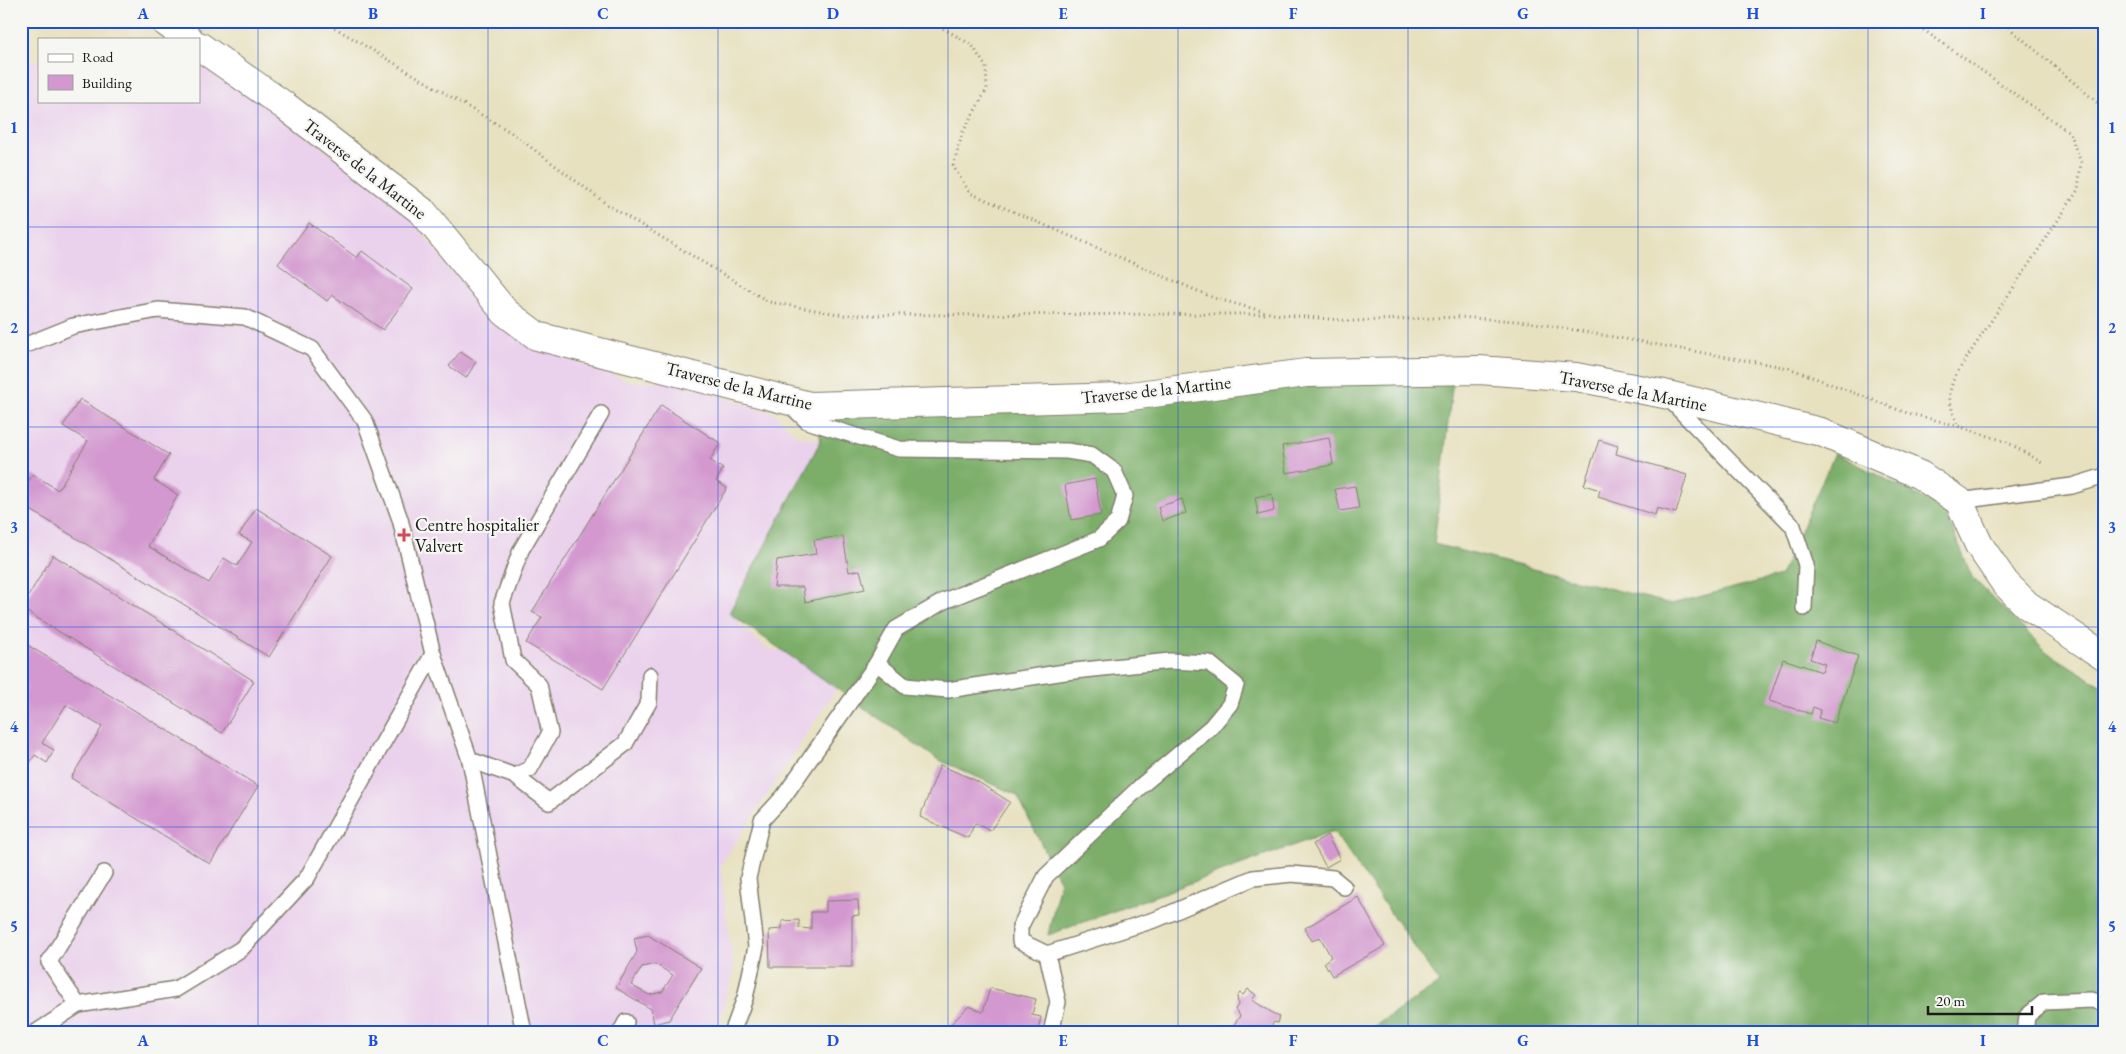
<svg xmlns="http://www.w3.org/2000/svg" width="2126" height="1054" viewBox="0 0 2126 1054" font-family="'EB Garamond',serif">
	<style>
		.built { fill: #ead1ec }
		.forest { fill: #7cae69; stroke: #4c6542 }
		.building { fill: #d398cf; fill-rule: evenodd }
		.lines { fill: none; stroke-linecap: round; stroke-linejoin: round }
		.lane-casing { stroke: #827e6e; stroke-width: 18 }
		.street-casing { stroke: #827e6e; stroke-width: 30 }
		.path { stroke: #827e6e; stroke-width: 3; stroke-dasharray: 1 4; stroke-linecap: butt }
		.lane { stroke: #fff; stroke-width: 15 }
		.street { stroke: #fff; stroke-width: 28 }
		.grid { fill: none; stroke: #1d4ed8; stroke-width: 1; stroke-opacity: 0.55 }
		.poi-dot { fill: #d1495b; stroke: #f6f6f2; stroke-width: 2 }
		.labels { text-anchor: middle; stroke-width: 4.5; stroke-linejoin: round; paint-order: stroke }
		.street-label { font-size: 18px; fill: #1c1c1c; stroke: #f6f6f2 }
		.poi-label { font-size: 18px; fill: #1c1c1c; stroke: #f6f6f2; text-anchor: start }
		.neatline { fill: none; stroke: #1d4ed8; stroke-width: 2 }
		.grid-label { font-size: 16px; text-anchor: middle; font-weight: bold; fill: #1d4ed8 }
	</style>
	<rect width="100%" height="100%" fill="#f6f6f2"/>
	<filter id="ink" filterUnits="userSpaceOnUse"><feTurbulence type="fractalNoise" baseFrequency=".02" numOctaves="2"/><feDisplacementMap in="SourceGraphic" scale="10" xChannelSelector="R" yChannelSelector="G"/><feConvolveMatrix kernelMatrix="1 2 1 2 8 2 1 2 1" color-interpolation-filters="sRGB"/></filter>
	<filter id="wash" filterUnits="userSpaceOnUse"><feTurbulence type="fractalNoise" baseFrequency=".0096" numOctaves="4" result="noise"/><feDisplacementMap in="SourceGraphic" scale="20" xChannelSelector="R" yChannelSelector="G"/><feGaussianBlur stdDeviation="1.12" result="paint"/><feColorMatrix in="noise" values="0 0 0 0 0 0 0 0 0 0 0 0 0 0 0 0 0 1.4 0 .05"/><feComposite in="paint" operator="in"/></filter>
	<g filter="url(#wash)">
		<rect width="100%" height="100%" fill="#e7e1bf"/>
		<path class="built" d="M199,59L397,201L491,318L533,345L632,382L673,381L774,413L796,435L837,444L739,625L769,650L819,654L837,688L720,866L734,971L716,1033H21V63L39,60V101H199Z"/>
		<path class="forest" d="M1453,379L1434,544L1671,604L1780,576L1835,453L1944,509L1972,577L2047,652L2105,688V1033H1364L1440,983L1333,831L1048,935L1060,882L1017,795L937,759L729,613L819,444L823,417L1332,380Z"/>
		<g id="blocks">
			<g class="building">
				<path d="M309,223L357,258L362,251L413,289L383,330L332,295L327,301L278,264Z"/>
				<path d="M460,352L476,362L466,378L449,366Z"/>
				<path d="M80,399L169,455L154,480L178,495L148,546L209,583L224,558L237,566L252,542L239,535L256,508L332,556L269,657L21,504V493L33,474L58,490L88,441L63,426Z"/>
				<path d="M661,405L720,443L710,460L723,469L716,481L727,488L603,689L526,643L542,617L532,612Z"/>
				<path d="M1329,438L1333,465L1286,473L1282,446Z"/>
				<path d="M1599,440L1618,446L1616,454L1687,475L1676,513L1657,508L1655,515L1598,497L1600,490L1584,485Z"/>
				<path d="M1095,479L1101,515L1071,520L1065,485Z"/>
				<path d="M1355,486L1359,508L1340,511L1335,489Z"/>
				<path d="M1272,494L1274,511L1258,515L1255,497Z"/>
				<path d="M1182,499L1186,513L1162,521L1158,507Z"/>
				<path d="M843,536L849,572L860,570L865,589L805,602L803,587H774L777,560L816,554L814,540Z"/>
				<path d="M53,555L254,681L222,733L21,608Z"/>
				<path d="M21,641L258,786L210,864L71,778L102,727L66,705L42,743L54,750L47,763L35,755L21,776Z"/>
				<path d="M1816,641L1858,656L1835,723L1818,718L1821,710L1813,707L1811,714L1769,701L1783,659L1822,672L1825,664L1810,659Z"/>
				<path d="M940,765L975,780L1010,802L990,831L975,823L968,838L920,817Z"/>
				<path d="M1327,835L1340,859L1326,867L1313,844Z"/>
				<path d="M1358,897L1385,946L1332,976L1324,962L1331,957L1320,937L1312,941L1305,928Z"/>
				<path d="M858,900L859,915L852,916V967H770L769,930L782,929V921L799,920V928L811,929V912H826V901Z"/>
				<path d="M648,935L701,968L669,1020L654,1024L651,1009L616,988L637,952L634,938ZM655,964L673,975L662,992L649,995L631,985L642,967Z"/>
				<path d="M990,988L1036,999L1032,1015L1041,1017L1037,1033L944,1031L969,1006L983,1012Z"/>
				<path d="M1248,989L1256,995L1252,1000L1279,1017L1277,1023L1274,1022L1267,1033H1220L1222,1030L1231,1029L1240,1016L1235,1009L1238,1005L1237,996L1240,993L1243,995Z"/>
			</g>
		</g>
	</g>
	<g filter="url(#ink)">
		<use href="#blocks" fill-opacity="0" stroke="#827e6e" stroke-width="1"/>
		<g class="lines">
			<defs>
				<g id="lane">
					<path d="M21,347L73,326L158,310L245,317L312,349L365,421L400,519L433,654L470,760L515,776L549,802L625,744L649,702L650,675"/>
					<path d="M1667,397L1793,526L1806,565L1804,608"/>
					<path d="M791,406L807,421L899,449L1067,451L1092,455L1114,471L1125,496L1118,521L1099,539L944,601L896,629L877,663L905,686L948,690L1065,672L1170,661L1209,663L1236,685L1230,704L1211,727L1142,785L1046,876L1020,927V941L1047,954L1157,919L1253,878L1292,874L1333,878L1344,887"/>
					<path d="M1959,501L2072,486L2105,476"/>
					<path d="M470,760L524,1033"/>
					<path d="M515,776L530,769L550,733L539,685L513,660L502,603L521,550L601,414"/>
					<path d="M1047,954L1058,1002L1051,1033"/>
					<path d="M78,1005L49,962L104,873"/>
					<path d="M35,1033L78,1005L176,989L241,949L307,878L433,654"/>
					<path d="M620,1033L626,1022"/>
					<path d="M732,1033L745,998L756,947L748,878L762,820L784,796L877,663"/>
					<path d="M2025,1033L2027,1016L2044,1002L2091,1000L2105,1003"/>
				</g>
				<g id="street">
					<path d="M164,21L189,39"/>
					<path d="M199,46L285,106L423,212L505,312L537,336L810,406L1123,397L1306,373L1479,370L1576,377L1664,394L1821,432L1920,475L1959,501L1979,545L2005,583L2027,605L2105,657"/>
				</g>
			</defs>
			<use href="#lane" class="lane-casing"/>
			<use href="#street" class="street-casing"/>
			<g class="path">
				<path d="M328,21L330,25L512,133L608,205L769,302L844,315L1268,314"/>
				<path d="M930,21L972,45L986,67L987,89L963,132L953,166L970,193L1214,298L1273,314L1352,321L1459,317L1529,322L1789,368L1904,412L1958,426L2007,442L2044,464"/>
				<path d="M1911,21L2069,132L2081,162L2078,190L1956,374C1946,396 1949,403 1958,425"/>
				<path d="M2001,21L2105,109"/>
			</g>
			<use href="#lane" class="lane"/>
			<use href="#street" class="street"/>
		</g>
	</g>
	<path class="grid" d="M258,21V1033M488,21V1033M718,21V1033M948,21V1033M1178,21V1033M1408,21V1033M1638,21V1033M1868,21V1033M21,227H2105M21,427H2105M21,627H2105M21,827H2105"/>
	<path class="poi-dot" d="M401.5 527.5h5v5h5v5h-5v5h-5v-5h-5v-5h5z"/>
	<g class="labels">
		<g class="street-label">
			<text transform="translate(365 169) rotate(38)" y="6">Traverse de la Martine</text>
			<text transform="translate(739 386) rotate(14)" y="6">Traverse de la Martine</text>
			<text transform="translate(1156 390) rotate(-6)" y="6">Traverse de la Martine</text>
			<text transform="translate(1633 391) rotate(11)" y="6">Traverse de la Martine</text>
		</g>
		<g class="poi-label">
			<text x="415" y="531">Centre hospitalier<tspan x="415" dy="21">Valvert</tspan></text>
		</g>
	</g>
	<rect width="2126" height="1054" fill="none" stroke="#f6f6f2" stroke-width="55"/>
	<rect x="38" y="38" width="162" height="65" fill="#f6f6f2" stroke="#9f9f9c"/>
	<rect x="48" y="54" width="25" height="8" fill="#ffffff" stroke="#9f9f9c"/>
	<text x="82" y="62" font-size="15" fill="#1c1c1c">Road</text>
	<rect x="48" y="75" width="25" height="15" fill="#d398cf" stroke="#9f9f9c"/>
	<text x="82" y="88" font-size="15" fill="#1c1c1c">Building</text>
	<path d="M1928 1006v8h104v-8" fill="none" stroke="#1c1c1c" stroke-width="2.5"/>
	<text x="1936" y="1006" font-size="15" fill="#1c1c1c" stroke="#f6f6f2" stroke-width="4" paint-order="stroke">20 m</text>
	<rect x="28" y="28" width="2070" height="998" class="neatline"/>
	<g class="grid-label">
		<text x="143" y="19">A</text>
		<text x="373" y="19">B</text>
		<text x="603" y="19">C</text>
		<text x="833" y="19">D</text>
		<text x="1063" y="19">E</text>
		<text x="1293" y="19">F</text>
		<text x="1523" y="19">G</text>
		<text x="1753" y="19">H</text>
		<text x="1983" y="19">I</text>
		<text x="14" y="133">1</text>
		<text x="2112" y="133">1</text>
		<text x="14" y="333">2</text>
		<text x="2112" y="333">2</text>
		<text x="14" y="533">3</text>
		<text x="2112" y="533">3</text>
		<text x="14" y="732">4</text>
		<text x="2112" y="732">4</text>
		<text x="14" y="932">5</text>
		<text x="2112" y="932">5</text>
		<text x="143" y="1046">A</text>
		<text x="373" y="1046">B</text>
		<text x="603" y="1046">C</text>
		<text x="833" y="1046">D</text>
		<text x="1063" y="1046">E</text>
		<text x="1293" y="1046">F</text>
		<text x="1523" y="1046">G</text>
		<text x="1753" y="1046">H</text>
		<text x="1983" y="1046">I</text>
	</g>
</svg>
